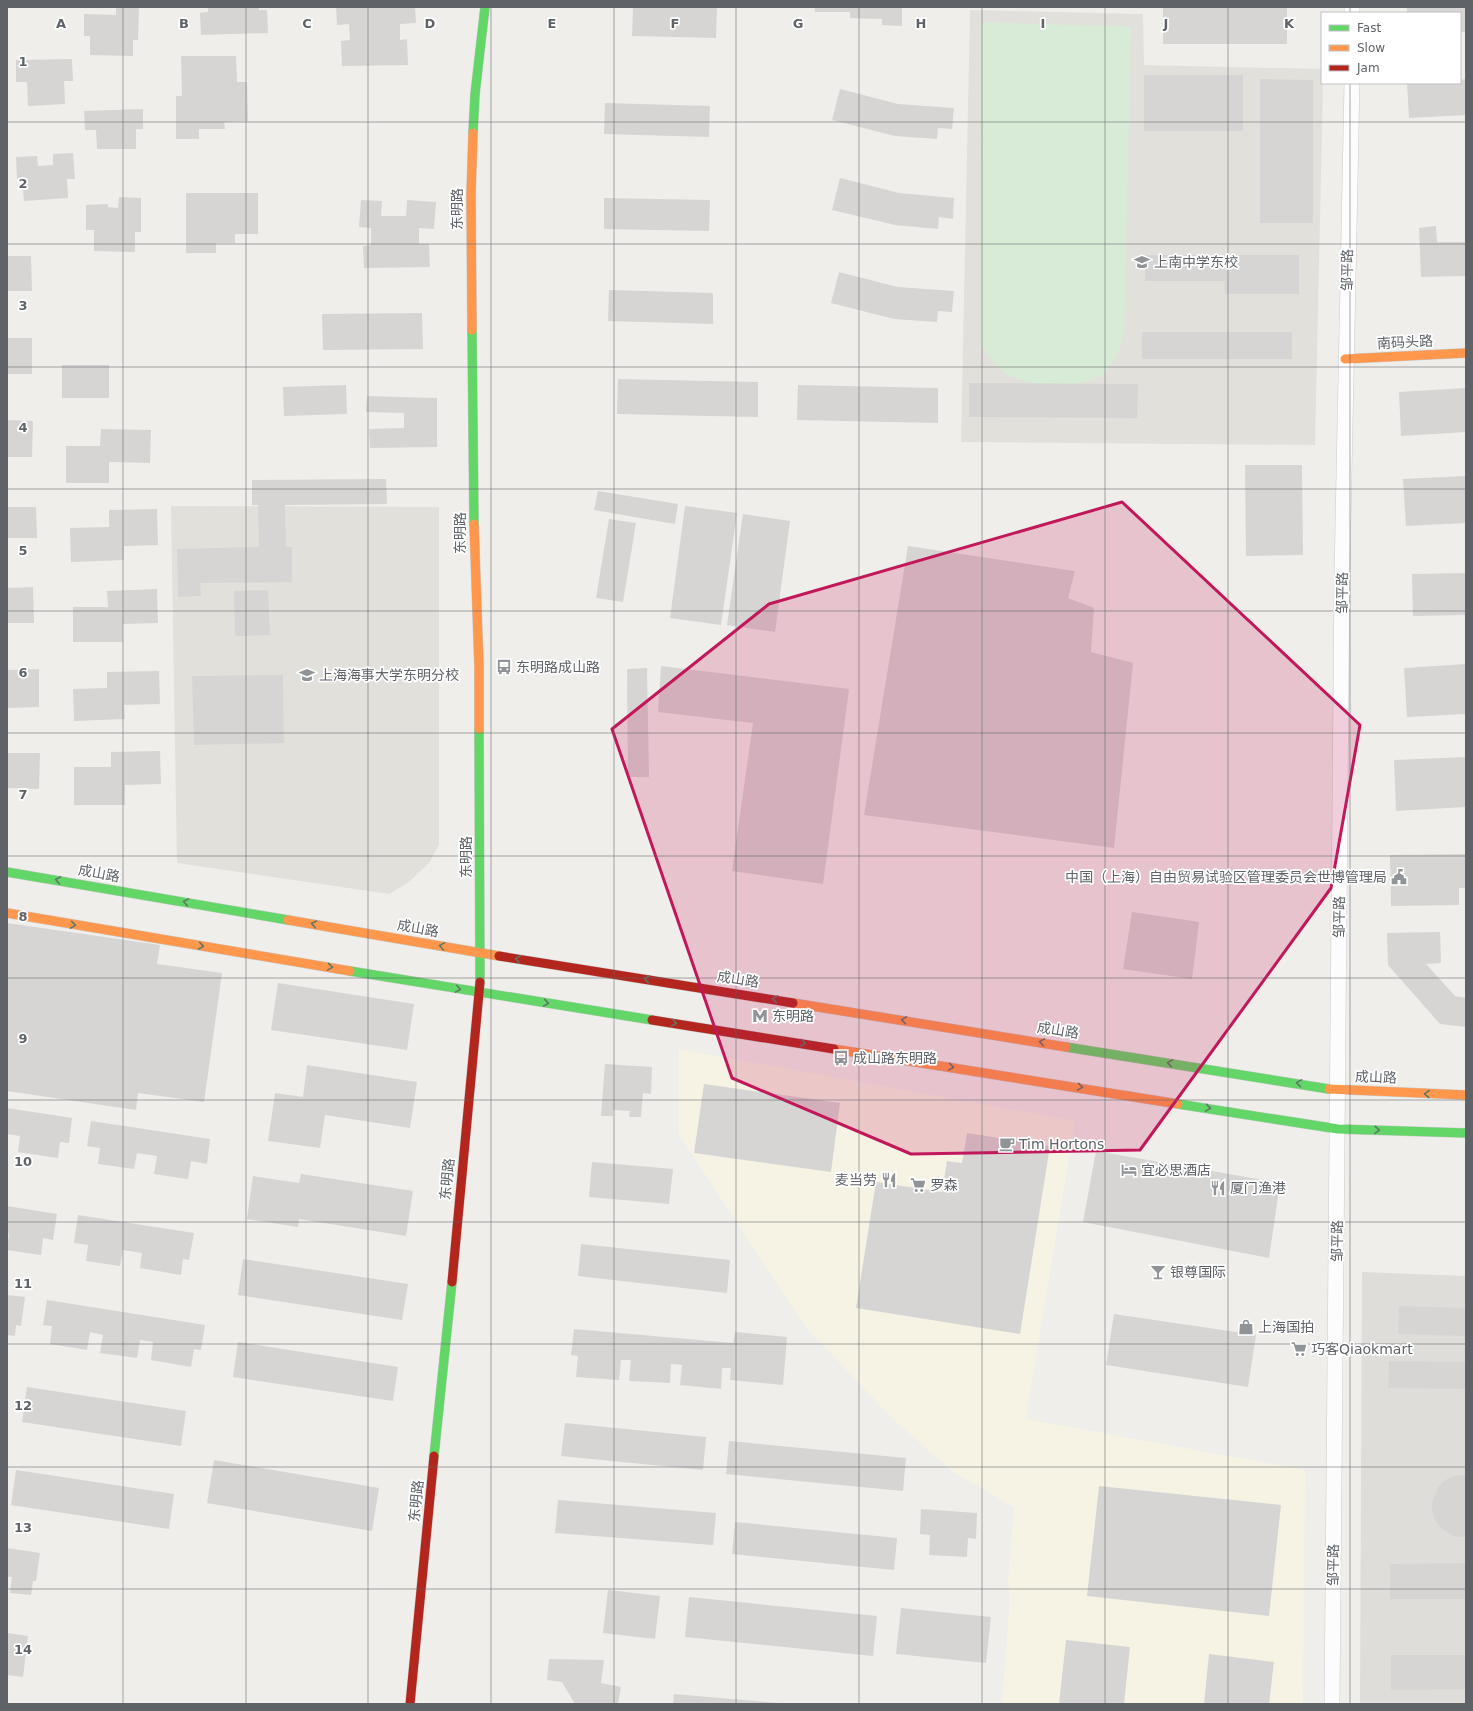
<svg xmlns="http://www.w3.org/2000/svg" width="1473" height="1711" viewBox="0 0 1473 1711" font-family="'DejaVu Sans','Noto Sans SC',sans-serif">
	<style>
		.commercial { fill: #f7f3e4 }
		.industrial { fill: #dfddda }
		.education { fill: #e2e0da }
		.green { fill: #d8ebd6 }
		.building { fill: #d6d5d3 }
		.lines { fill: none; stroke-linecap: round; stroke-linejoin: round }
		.street-casing { stroke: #cbcccc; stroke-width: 16 }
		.fast-casing { stroke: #cacacb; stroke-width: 10 }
		.slow-casing { stroke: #cacacb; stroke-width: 10 }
		.jam-casing { stroke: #cacacb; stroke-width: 10 }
		.street { stroke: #fdfcfc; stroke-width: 15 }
		.fast { stroke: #63d668; stroke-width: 9 }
		.slow { stroke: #ff974d; stroke-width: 9 }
		.jam { stroke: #b3261e; stroke-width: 9 }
		.oneway { stroke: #607468 }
		.marked { fill: #c2185b; fill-opacity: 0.2; stroke: #c2185b; stroke-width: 3; stroke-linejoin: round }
		.grid { fill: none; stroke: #5f6368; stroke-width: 1; stroke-opacity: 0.55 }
		.labels { text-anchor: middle; stroke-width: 3.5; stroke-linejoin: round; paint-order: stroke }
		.street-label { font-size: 14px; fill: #5f6368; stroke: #fff }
		.poi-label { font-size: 14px; fill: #5f6368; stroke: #fff; text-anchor: start }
		.grid-label { font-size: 13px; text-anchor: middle; font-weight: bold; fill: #5f6368; stroke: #fff; stroke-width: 3.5; stroke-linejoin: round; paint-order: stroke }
	</style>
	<rect width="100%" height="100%" fill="#efeeea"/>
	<path class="commercial" d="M679,1049L1075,1121L1026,1419L1305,1470L1303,1704H1002L1010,1598L1008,1582L1014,1507L952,1471L893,1419L804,1325L679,1134Z"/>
	<path class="industrial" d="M1362,1272L1466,1276V1704H1360Z"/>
	<g class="education">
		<path d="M970,10L1143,14L1144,65L1322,69V83H1323L1315,445L961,442Z"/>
		<path d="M171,506L439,507V844L430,862L409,882L389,894L177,863Z"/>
	</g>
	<path class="green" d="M982,22L1131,27L1124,335C1119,350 1116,362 1105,373C1093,384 1058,387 1043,385C1029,383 1011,378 1000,369C993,364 987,352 981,345Z"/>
	<g class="building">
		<path d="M116,7H139L138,40H133V56L90,55V36H84V14L116,15Z"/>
		<path d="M208,7H259V10H267L268,33L201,35L200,13L208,12Z"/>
		<path d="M336,7H415L416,23L400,24V40L407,39L408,65L342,66L341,41L350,40L349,24L337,25Z"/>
		<path d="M633,7H717L716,38L632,36Z"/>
		<path d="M815,7H902V26L882,25V19L850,18V12H815Z"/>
		<rect x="1163" y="7" width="124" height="37"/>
		<path d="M1407,7H1466V32H1460V13H1407Z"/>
		<path d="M181,56H236L237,82H247L248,121L224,122L225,129H199V139H176V96H182Z"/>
		<path d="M72,59L73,81H64L65,104L28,106L27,82H16V60Z"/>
		<rect x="1144" y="75" width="99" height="56"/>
		<path d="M1260,79L1313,80V223H1260Z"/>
		<path d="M1466,79V115L1409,118L1407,83H1460V80Z"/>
		<path d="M840,89L898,104L954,108L952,129L938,128L937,139L895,136L832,120Z"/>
		<path d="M605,103L710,106L709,137L604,134Z"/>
		<path d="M143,109V129H136V149H97L96,130H85L84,111Z"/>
		<path d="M73,153L75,179H67L68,198L24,201L22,179H17L16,157L37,156L38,166L53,165V154Z"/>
		<path d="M840,178L899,193L954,198L953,219L939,217L938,229L895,225L832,210Z"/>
		<path d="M186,193H258V234H235V243H216V253H186Z"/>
		<path d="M119,197L141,198V232H135V252L94,251V230H86V205L108,204V207L118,208Z"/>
		<path d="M604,198L710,200L709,231L604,229Z"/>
		<path d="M361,200L382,201L381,216H406L407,200L436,202L434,229L419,228V244H429L430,267L364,268L363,246L371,245V228L359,227Z"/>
		<path d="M1436,226L1437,242H1466V276L1421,277L1419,228Z"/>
		<path d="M1145,255H1299V294H1225V281H1145Z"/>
		<path d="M7,256H31L32,291H7Z"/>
		<path d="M839,272L898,287L954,291L952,312L938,311L937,322L894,319L831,303Z"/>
		<path d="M609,290L713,293V324L608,321Z"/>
		<path d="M422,313L423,349L323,350L322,314Z"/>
		<rect x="1142" y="332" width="150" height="27"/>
		<rect x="7" y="338" width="25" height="36"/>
		<rect x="62" y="365" width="47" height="33"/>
		<path d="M618,379L758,382V417L617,414Z"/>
		<path d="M969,383L1138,384L1137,418L969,417Z"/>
		<path d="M346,385L347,414L284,416L283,387Z"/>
		<path d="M798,385L938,388V423L797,420Z"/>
		<path d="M1466,388V432L1401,436L1399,392Z"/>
		<path d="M367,396L437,398V447L370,448L369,429L404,428V413L366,412Z"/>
		<path d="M7,420L33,421L32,457H7Z"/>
		<path d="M101,429L151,430L150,463L109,462V483H66V446H100Z"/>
		<path d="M1245,465H1302L1303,555L1246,556Z"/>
		<path d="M1466,476V523L1406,526L1403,479Z"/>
		<path d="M386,479L387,504L285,505L286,547H292V582L200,583L201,596L178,597L177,549L259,547L258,505H252V480Z"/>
		<path d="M598,491L678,504L675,524L594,510Z"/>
		<path d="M685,506L737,513L721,625L670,618Z"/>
		<path d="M7,507H36L37,538H7Z"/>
		<path d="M157,509L158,545L124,546V560L71,562L70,528L109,527V510Z"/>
		<path d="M743,514L790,521L775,632L727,625Z"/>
		<path d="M609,519L636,523L623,602L596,598Z"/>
		<path d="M908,546L1075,571L1068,598L1094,608L1091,652L1133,663L1114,848L864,815Z"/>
		<path d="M1466,573V615L1413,616L1412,574Z"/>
		<path d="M33,587L34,623H7V588Z"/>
		<path d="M157,589L158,623L123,624V642H73V607H108L107,591Z"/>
		<path d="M268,590L270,635L235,636L234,591Z"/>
		<path d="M1466,664V714L1407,717L1404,668Z"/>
		<path d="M661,666L849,689L823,884L732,871L753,723L658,712Z"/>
		<path d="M647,668L649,777H628L627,669Z"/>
		<path d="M39,669V707L7,708V670Z"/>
		<path d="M159,671L160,704L124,705L125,719L74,721L73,689L107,688V672Z"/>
		<path d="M283,675L284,743L194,745L192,676Z"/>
		<path d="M160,751L161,784L125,785V805H74V767H111V752Z"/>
		<path d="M7,753H40L39,789L7,788Z"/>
		<path d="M1466,757V807L1396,811L1394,760Z"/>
		<path d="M1466,854V888H1459V905L1391,906L1390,855Z"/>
		<path d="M1132,912L1199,922L1192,979L1123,969Z"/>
		<path d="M7,923L160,945L157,964L222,973L204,1102L138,1093L136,1110L7,1091Z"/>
		<path d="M1440,932L1441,963L1426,964L1455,996L1466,998V1027L1440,1024L1388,965L1387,933Z"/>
		<path d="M278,983L414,1004L407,1050L271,1030Z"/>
		<path d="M605,1064L652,1067L651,1094L643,1093L641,1117H629L630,1111L613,1110V1116H601Z"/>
		<path d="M307,1065L417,1082L410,1128L325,1115L320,1148L268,1141L275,1093L303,1097Z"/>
		<path d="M704,1084L840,1103L831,1172L694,1153Z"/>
		<path d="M7,1108L72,1118L69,1143L60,1142L58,1158L18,1152L20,1136L7,1134Z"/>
		<path d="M91,1121L210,1139L207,1164L191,1161L188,1179L154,1174L157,1156L137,1153L134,1169L98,1164L100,1148L87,1146Z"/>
		<path d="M967,1133L1050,1146L1020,1334L856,1308L876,1182L942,1192L947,1161L962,1163Z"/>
		<path d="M1096,1151L1280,1183L1269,1258L1083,1222Z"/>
		<path d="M592,1162L673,1169L669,1204L589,1197Z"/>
		<path d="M301,1174L413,1191L406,1236L299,1219L298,1227L247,1219L253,1176L299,1183Z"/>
		<path d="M7,1206L57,1214L53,1240L43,1238L41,1255L7,1250L9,1233H7Z"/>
		<path d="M78,1215L194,1233L189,1260L183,1259L181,1275L140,1268L142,1253L123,1250L120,1266L86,1261L88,1245L74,1243Z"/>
		<path d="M581,1244L730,1260L727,1293L578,1276Z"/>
		<path d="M243,1259L408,1284L402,1320L238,1295Z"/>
		<path d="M7,1295L25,1297L21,1326L16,1325L15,1336L7,1335Z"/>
		<path d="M47,1300L205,1325L201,1350L194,1349L191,1367L151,1360L153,1342L140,1340L137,1358L100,1353L103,1335L90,1332L87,1350L50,1344L52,1326L43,1325Z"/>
		<path d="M1399,1306L1466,1308V1336L1398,1334Z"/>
		<path d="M1114,1314L1256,1335L1248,1387L1106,1365Z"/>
		<path d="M574,1329L733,1343L735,1332L787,1337L783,1385L730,1380L731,1368H722L721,1389L680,1385L682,1365L671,1364L670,1383L629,1381L631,1360H621L619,1380L576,1377L578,1356L571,1355Z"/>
		<path d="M238,1342L398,1367L393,1401L233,1377Z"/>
		<path d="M1389,1361L1466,1362V1389L1388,1388Z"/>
		<path d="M27,1387L186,1411L181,1446L22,1422Z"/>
		<path d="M565,1423L706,1437L703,1470L561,1456Z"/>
		<path d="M729,1441L906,1458L903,1491L726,1474Z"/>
		<path d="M214,1460L379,1488L372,1531L207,1503Z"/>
		<path d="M16,1470L174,1494L169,1529L11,1505Z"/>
		<path d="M1462,1475H1466V1537H1464L1454,1536L1440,1527L1435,1519L1432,1511V1502L1439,1486L1445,1480L1454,1476Z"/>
		<path d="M1099,1486L1281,1505L1269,1616L1087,1596Z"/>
		<path d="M558,1500L716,1513L713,1545L555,1533Z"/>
		<path d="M921,1509L977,1513L976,1539L968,1538L967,1557L929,1555L930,1535L920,1534Z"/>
		<path d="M735,1522L897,1538L894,1570L732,1554Z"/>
		<path d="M7,1548L40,1553L36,1581H33L31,1595L10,1593L12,1577H7Z"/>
		<path d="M1466,1563V1599H1390V1564Z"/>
		<path d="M608,1590L660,1596L655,1639L603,1633Z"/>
		<path d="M689,1597L877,1616L873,1656L685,1637Z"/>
		<path d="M901,1608L991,1617L986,1663L896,1654Z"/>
		<path d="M7,1633L28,1636L23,1677L7,1675Z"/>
		<path d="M1066,1640L1130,1647L1124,1704H1059Z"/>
		<path d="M1209,1654L1274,1662L1269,1704H1204Z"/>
		<path d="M1391,1655H1466V1689L1391,1690Z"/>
		<path d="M549,1659L604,1660L601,1683L621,1687L618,1704H575L562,1682L547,1680Z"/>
		<path d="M674,1694L778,1703V1704H673Z"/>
	</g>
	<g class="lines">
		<defs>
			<g id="street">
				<path d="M1352,13V7"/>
				<path d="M1332,1704L1342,573L1352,83"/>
			</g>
			<g id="fast">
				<path d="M473,133L475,94L485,7"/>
				<path d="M472,330L474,524"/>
				<path d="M479,729L480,982"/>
				<path d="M7,872L288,920"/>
				<path d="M350,971L652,1020"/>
				<path d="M1066,1047L1329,1089"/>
				<path d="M1178,1104L1338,1129L1466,1133"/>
				<path d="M434,1456L452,1282"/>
			</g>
			<g id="slow">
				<path d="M472,330L471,195L473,133"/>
				<path d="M1345,359L1466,353"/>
				<path d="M474,524L479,667V729"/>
				<path d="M7,913L350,971"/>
				<path d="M288,920L499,956"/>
				<path d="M793,1003L1066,1047"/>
				<path d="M834,1049L1178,1104"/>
				<path d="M1329,1089L1466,1095"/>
			</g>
			<g id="jam">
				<path d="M499,956L793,1003"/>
				<path d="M652,1020L834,1049"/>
				<path d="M452,1282L480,982"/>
				<path d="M410,1704L434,1456"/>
			</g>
		</defs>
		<use href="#street" class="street-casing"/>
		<use href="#fast" class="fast-casing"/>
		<use href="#slow" class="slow-casing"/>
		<use href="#jam" class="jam-casing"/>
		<use href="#street" class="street"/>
		<use href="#fast" class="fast"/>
		<use href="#slow" class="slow"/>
		<use href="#jam" class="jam"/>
	</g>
	<defs><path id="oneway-chevron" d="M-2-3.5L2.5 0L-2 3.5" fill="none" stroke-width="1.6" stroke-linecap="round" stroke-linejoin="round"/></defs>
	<g class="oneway">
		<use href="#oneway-chevron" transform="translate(58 880) rotate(-170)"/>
		<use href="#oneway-chevron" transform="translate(186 902) rotate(-170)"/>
		<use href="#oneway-chevron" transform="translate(314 924) rotate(-170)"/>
		<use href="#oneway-chevron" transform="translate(73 925) rotate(9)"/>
		<use href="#oneway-chevron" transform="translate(201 946) rotate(9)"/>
		<use href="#oneway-chevron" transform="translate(442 946) rotate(-170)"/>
		<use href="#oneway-chevron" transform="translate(518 959) rotate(-171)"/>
		<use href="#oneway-chevron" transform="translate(330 967) rotate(9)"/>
		<use href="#oneway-chevron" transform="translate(647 979) rotate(-171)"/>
		<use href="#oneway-chevron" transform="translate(458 989) rotate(9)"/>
		<use href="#oneway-chevron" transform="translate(775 999) rotate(-171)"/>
		<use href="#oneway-chevron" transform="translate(546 1003) rotate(9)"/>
		<use href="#oneway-chevron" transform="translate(904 1020) rotate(-171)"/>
		<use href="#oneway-chevron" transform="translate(674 1023) rotate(9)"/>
		<use href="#oneway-chevron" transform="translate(1042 1042) rotate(-171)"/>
		<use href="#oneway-chevron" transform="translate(803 1043) rotate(9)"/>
		<use href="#oneway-chevron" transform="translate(1170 1063) rotate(-171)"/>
		<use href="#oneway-chevron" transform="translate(951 1067) rotate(9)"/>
		<use href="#oneway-chevron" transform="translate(1299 1083) rotate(-171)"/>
		<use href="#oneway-chevron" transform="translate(1080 1087) rotate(9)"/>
		<use href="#oneway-chevron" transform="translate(1427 1094) rotate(-178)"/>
		<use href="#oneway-chevron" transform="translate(1208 1108) rotate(9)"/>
		<use href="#oneway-chevron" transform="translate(1377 1130) rotate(2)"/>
	</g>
	<path class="marked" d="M1122,502L1360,725L1331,888L1140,1150L911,1154L732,1078L612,729L769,604Z"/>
	<path class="grid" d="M123,7V1704M246,7V1704M368,7V1704M491,7V1704M614,7V1704M736,7V1704M859,7V1704M982,7V1704M1105,7V1704M1228,7V1704M1350,7V13M1350,83V1704M7,122H1466M7,244H1466M7,367H1466M7,489H1466M7,611H1466M7,733H1466M7,856H1466M7,978H1466M7,1100H1466M7,1222H1466M7,1344H1466M7,1467H1466M7,1589H1466"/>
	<defs>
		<symbol id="school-bare" viewBox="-9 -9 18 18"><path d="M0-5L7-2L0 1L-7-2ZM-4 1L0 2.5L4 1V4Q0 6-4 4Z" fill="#919496" stroke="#fff" stroke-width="2.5" paint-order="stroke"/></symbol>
		<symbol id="bus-bare" viewBox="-9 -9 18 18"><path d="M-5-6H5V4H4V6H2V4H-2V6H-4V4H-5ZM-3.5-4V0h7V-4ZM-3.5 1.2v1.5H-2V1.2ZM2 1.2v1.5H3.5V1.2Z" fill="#919496" stroke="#fff" stroke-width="2.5" paint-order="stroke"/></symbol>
		<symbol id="university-bare" viewBox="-9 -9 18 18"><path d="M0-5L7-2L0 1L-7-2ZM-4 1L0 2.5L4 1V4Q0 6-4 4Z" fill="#919496" stroke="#fff" stroke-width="2.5" paint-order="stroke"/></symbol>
		<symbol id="civic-bare" viewBox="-9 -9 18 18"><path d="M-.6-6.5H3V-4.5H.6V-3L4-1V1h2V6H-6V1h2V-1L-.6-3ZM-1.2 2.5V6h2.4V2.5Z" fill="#919496" stroke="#fff" stroke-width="2.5" paint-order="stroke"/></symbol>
		<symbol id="metro-bare" viewBox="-9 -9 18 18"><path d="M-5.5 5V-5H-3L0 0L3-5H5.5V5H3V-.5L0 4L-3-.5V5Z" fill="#919496" stroke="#fff" stroke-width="2.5" paint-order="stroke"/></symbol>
		<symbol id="cafe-bare" viewBox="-9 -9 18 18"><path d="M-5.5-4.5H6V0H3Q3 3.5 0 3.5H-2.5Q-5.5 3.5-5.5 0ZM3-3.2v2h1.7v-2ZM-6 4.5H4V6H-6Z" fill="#919496" stroke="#fff" stroke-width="2.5" paint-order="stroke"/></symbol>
		<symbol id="hotel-bare" viewBox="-9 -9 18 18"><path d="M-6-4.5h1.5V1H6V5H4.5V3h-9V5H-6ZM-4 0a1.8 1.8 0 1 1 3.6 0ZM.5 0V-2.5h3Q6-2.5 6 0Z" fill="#919496" stroke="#fff" stroke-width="2.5" paint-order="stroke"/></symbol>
		<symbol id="restaurant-bare" viewBox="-9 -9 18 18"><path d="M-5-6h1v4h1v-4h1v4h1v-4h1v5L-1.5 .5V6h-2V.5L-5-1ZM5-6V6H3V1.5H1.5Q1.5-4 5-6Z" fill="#919496" stroke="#fff" stroke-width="2.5" paint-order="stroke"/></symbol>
		<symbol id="supermarket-bare" viewBox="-9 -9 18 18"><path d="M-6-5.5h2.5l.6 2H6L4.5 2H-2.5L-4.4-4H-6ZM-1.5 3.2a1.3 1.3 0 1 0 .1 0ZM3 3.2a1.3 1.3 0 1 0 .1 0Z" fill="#919496" stroke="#fff" stroke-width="2.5" paint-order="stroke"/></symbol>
		<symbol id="bar-bare" viewBox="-9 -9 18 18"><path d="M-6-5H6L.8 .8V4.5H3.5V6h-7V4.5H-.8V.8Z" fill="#919496" stroke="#fff" stroke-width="2.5" paint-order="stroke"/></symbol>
		<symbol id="shop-bare" viewBox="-9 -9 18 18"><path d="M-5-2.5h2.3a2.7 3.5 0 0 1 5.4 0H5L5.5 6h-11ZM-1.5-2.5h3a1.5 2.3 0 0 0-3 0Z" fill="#919496" stroke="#fff" stroke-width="2.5" paint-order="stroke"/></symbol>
	</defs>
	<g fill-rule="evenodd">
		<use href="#school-bare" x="1131" y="251" width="22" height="22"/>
		<use href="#bus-bare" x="493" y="656" width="22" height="22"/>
		<use href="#university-bare" x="296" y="664" width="22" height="22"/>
		<use href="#civic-bare" x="1388" y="866" width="22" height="22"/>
		<use href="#metro-bare" x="749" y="1005" width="22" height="22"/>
		<use href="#bus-bare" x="830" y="1047" width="22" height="22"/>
		<use href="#cafe-bare" x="996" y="1133" width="22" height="22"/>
		<use href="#hotel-bare" x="1118" y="1159" width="22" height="22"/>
		<use href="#restaurant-bare" x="878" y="1169" width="22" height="22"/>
		<use href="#supermarket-bare" x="907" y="1174" width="22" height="22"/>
		<use href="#restaurant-bare" x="1207" y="1177" width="22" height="22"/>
		<use href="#bar-bare" x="1147" y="1261" width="22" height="22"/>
		<use href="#shop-bare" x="1235" y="1316" width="22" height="22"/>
		<use href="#supermarket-bare" x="1288" y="1338" width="22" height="22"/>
	</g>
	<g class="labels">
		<g class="street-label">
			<text transform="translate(457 209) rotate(-90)" y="5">东明路</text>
			<text transform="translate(1347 270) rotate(-89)" y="5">邹平路</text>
			<text transform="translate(1405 342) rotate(-3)" y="5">南码头路</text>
			<text transform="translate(460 533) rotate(-90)" y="5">东明路</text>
			<text transform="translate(1342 593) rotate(-89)" y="5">邹平路</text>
			<text transform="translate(466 857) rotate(-90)" y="5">东明路</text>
			<text transform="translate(99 873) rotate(10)" y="5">成山路</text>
			<text transform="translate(1339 917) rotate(-89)" y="5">邹平路</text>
			<text transform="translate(418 928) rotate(10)" y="5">成山路</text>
			<text transform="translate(738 979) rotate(9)" y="5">成山路</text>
			<text transform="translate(1058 1030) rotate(9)" y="5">成山路</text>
			<text transform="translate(1376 1077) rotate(2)" y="5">成山路</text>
			<text transform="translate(447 1179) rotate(-84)" y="5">东明路</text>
			<text transform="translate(1337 1241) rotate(-89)" y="5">邹平路</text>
			<text transform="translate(416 1501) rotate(-84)" y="5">东明路</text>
			<text transform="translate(1333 1565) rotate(-89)" y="5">邹平路</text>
		</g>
		<g class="poi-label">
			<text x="1154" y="267">上南中学东校</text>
			<text x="516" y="672">东明路成山路</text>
			<text x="319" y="680">上海海事大学东明分校</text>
			<text x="1387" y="882" text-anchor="end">中国（上海）自由贸易试验区管理委员会世博管理局</text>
			<text x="772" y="1021">东明路</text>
			<text x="853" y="1063">成山路东明路</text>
			<text x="1019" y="1149">Tim Hortons</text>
			<text x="1141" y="1175">宜必思酒店</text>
			<text x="877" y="1185" text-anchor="end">麦当劳</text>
			<text x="930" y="1190">罗森</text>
			<text x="1230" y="1193">厦门渔港</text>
			<text x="1170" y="1277">银尊国际</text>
			<text x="1258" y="1332">上海国拍</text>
			<text x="1311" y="1354">巧客Qiaokmart</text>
		</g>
	</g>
	<g class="grid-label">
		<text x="61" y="28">A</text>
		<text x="184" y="28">B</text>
		<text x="307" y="28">C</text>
		<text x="430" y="28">D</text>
		<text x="552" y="28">E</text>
		<text x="675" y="28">F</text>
		<text x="798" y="28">G</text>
		<text x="921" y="28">H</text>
		<text x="1043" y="28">I</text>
		<text x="1166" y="28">J</text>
		<text x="1289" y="28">K</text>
		<text x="23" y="66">1</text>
		<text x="23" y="188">2</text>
		<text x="23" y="310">3</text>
		<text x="23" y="432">4</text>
		<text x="23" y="555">5</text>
		<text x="23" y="677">6</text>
		<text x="23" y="799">7</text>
		<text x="23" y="921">8</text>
		<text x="23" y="1043">9</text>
		<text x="23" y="1166">10</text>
		<text x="23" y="1288">11</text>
		<text x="23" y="1410">12</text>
		<text x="23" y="1532">13</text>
		<text x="23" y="1654">14</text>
	</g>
	<rect width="1473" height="1711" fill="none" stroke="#5f6368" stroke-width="16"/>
	<rect x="1321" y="12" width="140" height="72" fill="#ffffff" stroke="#bfc1c3"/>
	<rect x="1329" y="25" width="20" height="6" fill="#63d668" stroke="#bfc1c3"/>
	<text x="1357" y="32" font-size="12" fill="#5f6368">Fast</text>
	<rect x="1329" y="45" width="20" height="6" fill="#ff974d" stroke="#bfc1c3"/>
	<text x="1357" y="52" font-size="12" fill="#5f6368">Slow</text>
	<rect x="1329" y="65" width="20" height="6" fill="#b3261e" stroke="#bfc1c3"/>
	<text x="1357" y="72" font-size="12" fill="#5f6368">Jam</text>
</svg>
